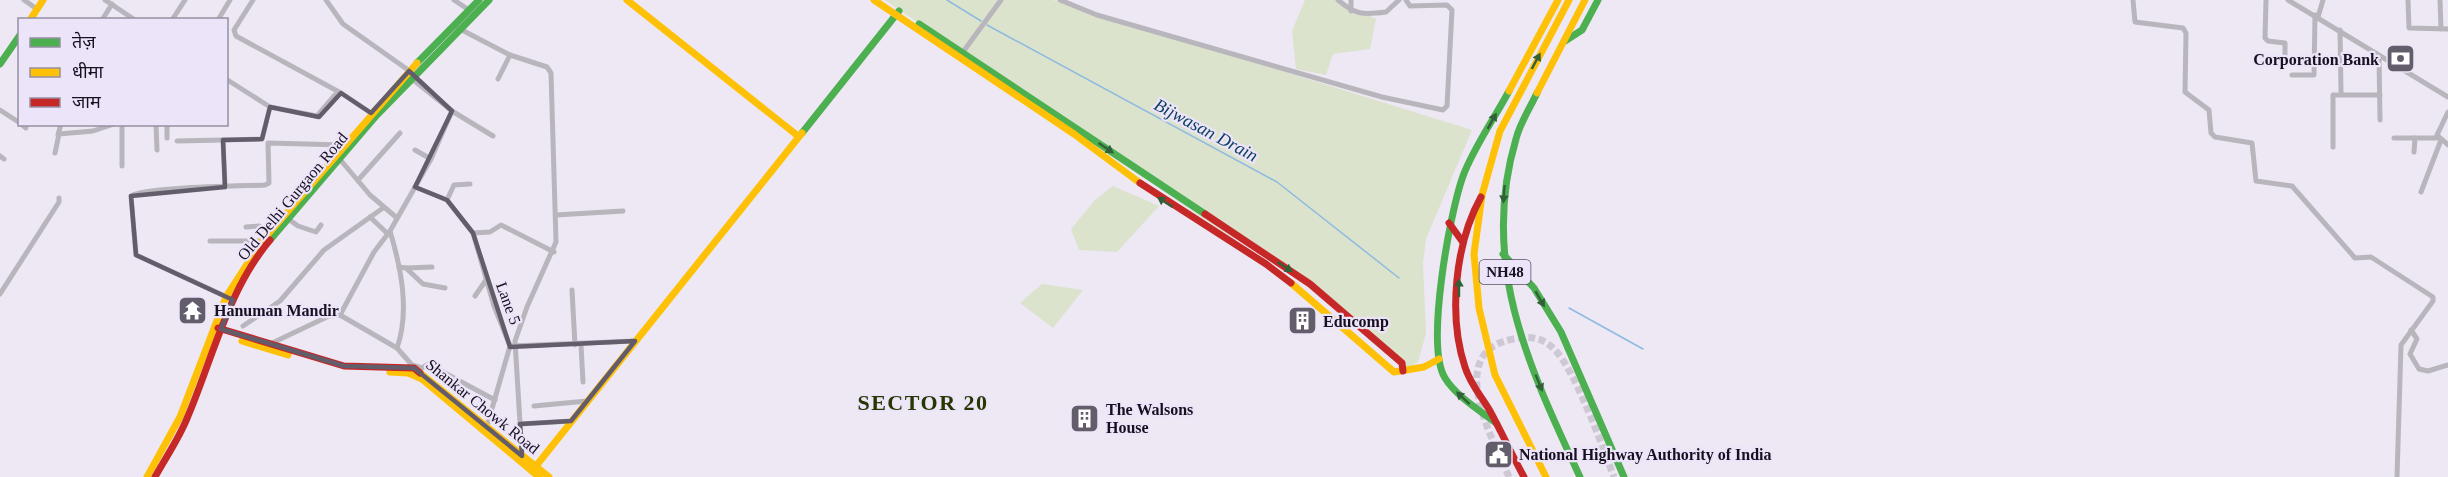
<svg xmlns="http://www.w3.org/2000/svg" width="2448" height="477" viewBox="0 0 2448 477" font-family="'Times New Roman','Noto Sans Devanagari',serif">
	<style>
		.green { fill: #dbe3cc }
		.lines { fill: none; stroke-linecap: round; stroke-linejoin: round }
		.stream { stroke: #8ebae1; stroke-width: 1.5 }
		.secondary-tunnel { stroke: #cdc8d4; stroke-width: 7; stroke-dasharray: 7 3.5; stroke-linecap: butt }
		.street { stroke: #b8b6bc; stroke-width: 5 }
		.fast { stroke: #4caf50; stroke-width: 7 }
		.slow { stroke: #ffc107; stroke-width: 7 }
		.jam { stroke: #c62828; stroke-width: 7 }
		.oneway { fill: #326038 }
		.marked { fill: none; stroke: #635c6b; stroke-width: 4.5; stroke-linejoin: round }
		.labels { text-anchor: middle; stroke-width: 4.5; stroke-linejoin: round; paint-order: stroke }
		.shield { fill: #ece4f8; stroke: #585062; stroke-width: 1.5 }
		.shield-label { font-size: 15px; font-weight: bold; fill: #181021 }
		.poi-label { font-size: 16px; font-weight: bold; fill: #181021; stroke: #ece4f8; text-anchor: start }
		.street-label { font-size: 16px; fill: #181021; stroke: #ece4f8 }
		.water-label { font-size: 18px; font-style: italic; fill: #0a3d5f; stroke: #ece4f8 }
		.district-label { font-size: 22px; font-weight: bold; letter-spacing: 1.5px; fill: #283700; stroke: #ece4f8 }
	</style>
	<rect width="100%" height="100%" fill="#ede8f4"/>
	<g class="green">
		<path d="M885,0H1053L1472,130L1426,239L1423,264L1426,333L1418,362L1405,370L1297,276L1217,228Z"/>
		<path d="M1305,0H1338L1376,19L1370,49L1333,54L1326,75L1296,69L1292,31Z"/>
		<path d="M1113,186L1159,206L1117,252L1079,250L1071,229L1094,201Z"/>
		<path d="M1042,284L1083,290L1053,328L1020,303Z"/>
	</g>
	<g class="lines">
		<g class="stream">
			<path d="M947,0L981,21"/>
			<path d="M987,25L1277,182L1399,278"/>
			<path d="M1569,308L1643,349"/>
		</g>
		<path class="secondary-tunnel" d="M1509,477C1493,439 1443,352 1513,339C1530,336 1542,337 1554,349C1575,369 1603,448 1614,477"/>
		<g class="street">
			<path d="M24,0L37,9"/>
			<path d="M105,0L135,20"/>
			<path d="M253,0L234,30L236,36L341,93"/>
			<path d="M326,0L343,24L411,72"/>
			<path d="M454,0L469,10"/>
			<path d="M1060,0L1097,15L1382,97L1443,110L1447,106L1452,10L1447,5L1410,6L1406,0"/>
			<path d="M1338,0C1356,15 1363,15 1386,12L1399,0"/>
			<path d="M2133,0L2135,22L2183,28L2186,33L2185,92L2209,110L2211,133L2215,137L2252,143L2256,181L2292,186L2355,258L2371,257L2433,297V301L2401,345L2397,477"/>
			<path d="M2266,0L2265,38L2268,41L2285,43V58"/>
			<path d="M2288,0L2448,97"/>
			<path d="M2408,0L2409,28L2448,29"/>
			<path d="M2440,0L2441,29"/>
			<path d="M1351,11V0"/>
			<path d="M2318,17L2323,0"/>
			<path d="M102,20L112,4"/>
			<path d="M172,20L185,0"/>
			<path d="M218,20L230,0"/>
			<path d="M458,28L510,55L547,67L551,73L556,242L527,307L515,341L522,456"/>
			<path d="M2340,30L2341,92"/>
			<path d="M963,52L1001,0"/>
			<path d="M2379,57L2380,120"/>
			<path d="M2292,75H2314L2315,15"/>
			<path d="M411,78L452,111L493,136"/>
			<path d="M226,79L270,107L317,116L335,95L341,93L371,113"/>
			<path d="M498,79L510,55"/>
			<path d="M0,110L20,123"/>
			<path d="M2448,112L2437,135L2448,145"/>
			<path d="M21,124L26,128"/>
			<path d="M122,124V166"/>
			<path d="M156,124L157,150"/>
			<path d="M167,124V138"/>
			<path d="M58,135L61,124"/>
			<path d="M2394,138H2438"/>
			<path d="M223,140L225,187"/>
			<path d="M177,141L262,139L270,107"/>
			<path d="M2333,147V95H2380"/>
			<path d="M415,150L431,159"/>
			<path d="M2414,152L2415,138"/>
			<path d="M55,153L59,134L93,131L114,124"/>
			<path d="M0,156L4,159"/>
			<path d="M338,157L370,195L397,218"/>
			<path d="M359,179L400,133"/>
			<path d="M415,187L447,200L473,233L494,306L510,346L487,426"/>
			<path d="M2421,192L2441,140"/>
			<path d="M447,200L454,185L470,184"/>
			<path d="M556,215L623,211"/>
			<path d="M370,217L388,234"/>
			<path d="M287,218L298,226L316,232L321,225"/>
			<path d="M246,227L259,226L269,232"/>
			<path d="M473,233L490,232L501,225L554,252"/>
			<path d="M210,241H262"/>
			<path d="M399,267L406,268L423,284L445,288"/>
			<path d="M406,268L432,267"/>
			<path d="M572,290L575,345"/>
			<path d="M0,294L59,202V198"/>
			<path d="M475,296L486,280"/>
			<path d="M229,298L136,255L131,196C141,187 245,186 265,185L269,183L268,143L343,145"/>
			<path d="M340,315L374,252L390,231"/>
			<path d="M243,326L280,301L324,250L383,208"/>
			<path d="M2411,330L2417,339L2410,354L2419,369L2428,371L2448,365"/>
			<path d="M270,344L329,316L340,315L397,348L412,365L422,368L428,364L495,400"/>
			<path d="M581,345L583,382"/>
			<path d="M511,346L635,341"/>
			<path d="M397,348C410,311 401,268 390,231L431,159L452,111"/>
			<path d="M534,406L587,401"/>
			<path d="M520,424L571,421"/>
		</g>
		<g class="fast">
			<path d="M919,24L1205,214"/>
			<path d="M1565,41L1582,30L1598,0"/>
			<path d="M417,63L479,0"/>
			<path d="M0,64L20,35"/>
			<path d="M1537,93C1530,108 1520,123 1516,139C1479,263 1529,367 1580,477"/>
			<path d="M802,133L899,11"/>
			<path d="M270,240L376,116L489,0"/>
			<path d="M1503,254L1534,288L1561,332L1624,477"/>
			<path d="M1496,423C1479,410 1456,396 1445,378C1425,346 1450,212 1463,176C1474,147 1494,119 1509,91"/>
		</g>
		<g class="slow">
			<path d="M627,0L798,136"/>
			<path d="M874,0L1074,134L1140,183"/>
			<path d="M30,20L43,0"/>
			<path d="M1509,91L1558,0"/>
			<path d="M1537,93L1585,0"/>
			<path d="M1291,283L1394,372L1424,367L1439,359"/>
			<path d="M242,341L288,355"/>
			<path d="M390,372L408,373L422,379L539,477"/>
			<path d="M420,373L549,477"/>
			<path d="M532,471L802,133"/>
			<path d="M147,477L180,417L226,297L262,241L417,63"/>
			<path d="M1546,477L1495,375L1479,308L1474,254L1482,195L1500,131L1569,0"/>
		</g>
		<g class="jam">
			<path d="M1140,183L1266,264L1291,283"/>
			<path d="M1481,197C1455,244 1448,316 1465,367C1470,384 1482,397 1490,411C1502,433 1512,455 1524,477"/>
			<path d="M1205,214L1310,284L1402,363L1403,371"/>
			<path d="M1449,223L1462,241"/>
			<path d="M218,328L344,366L414,368L420,373"/>
			<path d="M155,477C166,457 180,437 188,416C213,357 228,290 270,240"/>
		</g>
	</g>
	<defs><path id="oneway-solid" d="M-6-.8H1V-3.2L6.5 0L1 3.2V.8H-6Z" transform="scale(1.5)"/></defs>
	<g class="oneway">
		<use href="#oneway-solid" transform="translate(1536 61) rotate(-62)"/>
		<use href="#oneway-solid" transform="translate(1492 121) rotate(-61)"/>
		<use href="#oneway-solid" transform="translate(1106 148) rotate(34)"/>
		<use href="#oneway-solid" transform="translate(1504 194) rotate(94)"/>
		<use href="#oneway-solid" transform="translate(1165 202) rotate(-147)"/>
		<use href="#oneway-solid" transform="translate(1285 267) rotate(33)"/>
		<use href="#oneway-solid" transform="translate(1459 288) rotate(-90)"/>
		<use href="#oneway-solid" transform="translate(1540 299) rotate(60)"/>
		<use href="#oneway-solid" transform="translate(1539 383) rotate(68)"/>
		<use href="#oneway-solid" transform="translate(1463 398) rotate(-137)"/>
	</g>
	<path class="marked" d="M409,71L452,111L415,187L447,200L473,233L510,347L635,341L571,421L520,424L522,456L414,368L344,366L221,329L233,300L136,255L131,196L225,187L223,140L262,139L270,107L319,117L341,93L371,113Z"/>
	<defs>
		<symbol id="bank-square" viewBox="-11 -11 22 22"><rect x="-9" y="-9" width="18" height="18" rx="4" fill="#635c6b" stroke="#ece4f8"/><path d="M-6-4H6V4H-6ZM0-2.3a2.3 2.3 0 1 0 0 4.6a2.3 2.3 0 1 0 0-4.6Z" fill="#fff"/></symbol>
		<symbol id="temple-square" viewBox="-11 -11 22 22"><rect x="-9" y="-9" width="18" height="18" rx="4" fill="#635c6b" stroke="#ece4f8"/><path d="M0-6L5-2H3V0L6.5 2.5H4V6H1.5V3h-3V6H-4V2.5H-6.5L-3 0V-2H-5Z" fill="#fff"/></symbol>
		<symbol id="building-square" viewBox="-11 -11 22 22"><rect x="-9" y="-9" width="18" height="18" rx="4" fill="#635c6b" stroke="#ece4f8"/><path d="M-4-6H4V6H1V3H-1V6H-4ZM-2.5-4.3h1.7v1.8h-1.7ZM.8-4.3h1.7v1.8H.8ZM-2.5-1h1.7V.8h-1.7ZM.8-1h1.7V.8H.8Z" fill="#fff"/></symbol>
		<symbol id="civic-square" viewBox="-11 -11 22 22"><rect x="-9" y="-9" width="18" height="18" rx="4" fill="#635c6b" stroke="#ece4f8"/><path d="M-.6-6.5H3V-4.5H.6V-3L4-1V1h2V6H-6V1h2V-1L-.6-3ZM-1.2 2.5V6h2.4V2.5Z" fill="#fff"/></symbol>
	</defs>
	<g fill-rule="evenodd">
		<use href="#bank-square" x="2384" y="42" width="33" height="33"/>
		<use href="#temple-square" x="176" y="294" width="33" height="33"/>
		<use href="#building-square" x="1286" y="304" width="33" height="33"/>
		<use href="#building-square" x="1068" y="402" width="33" height="33"/>
		<use href="#civic-square" x="1482" y="438" width="33" height="33"/>
	</g>
	<g class="labels">
		<rect class="shield" x="1479.5" y="260" width="51" height="24" rx="4.5"/>
		<g class="shield-label">
			<text x="1505" y="277">NH48</text>
		</g>
		<g class="poi-label">
			<text x="2379" y="65" text-anchor="end">Corporation Bank</text>
			<text x="214" y="316">Hanuman Mandir</text>
			<text x="1323" y="327">Educomp</text>
			<text x="1106" y="415">The Walsons<tspan x="1106" dy="18">House</tspan></text>
			<text x="1519" y="460">National Highway Authority of India</text>
		</g>
		<g class="street-label">
			<text transform="translate(292 196) rotate(-50)" y="6">Old Delhi Gurgaon Road</text>
			<text transform="translate(509 303) rotate(70)" y="6">Lane 5</text>
			<text transform="translate(483 406) rotate(39)" y="6">Shankar Chowk Road</text>
		</g>
		<g class="water-label">
			<text transform="translate(1206 130) rotate(28)" y="6">Bijwasan Drain</text>
		</g>
		<g class="district-label">
			<text x="923" y="410">SECTOR 20</text>
		</g>
	</g>
	<rect x="18" y="18" width="210" height="108" fill="#ece4f8" stroke="#978fa2" stroke-width="1.5"/>
	<rect x="30" y="38" width="30" height="9" fill="#4caf50" stroke="#978fa2" stroke-width="1.5"/>
	<text x="72" y="48" font-size="18" fill="#181021">तेज़</text>
	<rect x="30" y="68" width="30" height="9" fill="#ffc107" stroke="#978fa2" stroke-width="1.5"/>
	<text x="72" y="78" font-size="18" fill="#181021">धीमा</text>
	<rect x="30" y="98" width="30" height="9" fill="#c62828" stroke="#978fa2" stroke-width="1.5"/>
	<text x="72" y="108" font-size="18" fill="#181021">जाम</text>
</svg>
